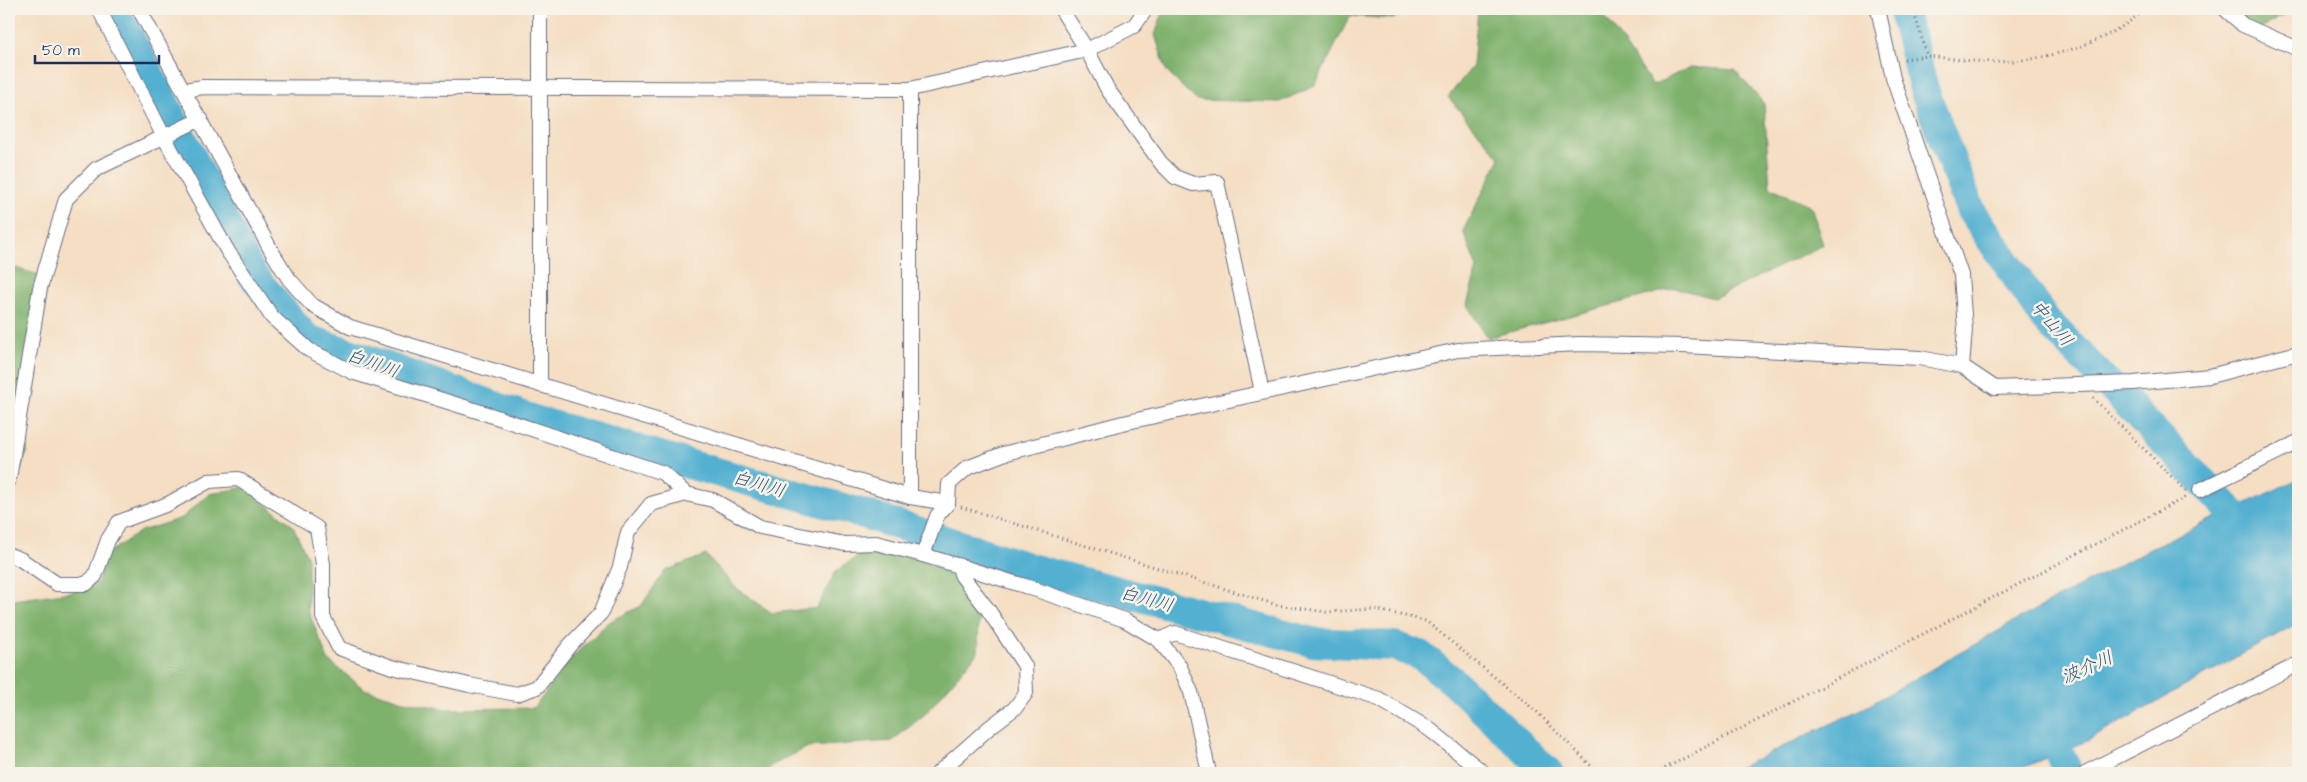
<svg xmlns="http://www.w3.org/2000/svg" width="2307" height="782" viewBox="0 0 2307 782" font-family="'Architects Daughter','Klee One',sans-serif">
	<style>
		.forest { fill: #7eb16c; stroke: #4c7065 }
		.water { fill: #53b0d1; stroke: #377098 }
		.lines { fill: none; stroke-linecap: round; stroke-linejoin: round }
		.river { stroke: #53b0d1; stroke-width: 30 }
		.minor-casing { stroke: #676c81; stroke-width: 16 }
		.path { stroke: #676c81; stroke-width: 3; stroke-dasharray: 1 4; stroke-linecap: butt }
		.minor { stroke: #fff; stroke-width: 14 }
		.labels { text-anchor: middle; stroke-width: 5; stroke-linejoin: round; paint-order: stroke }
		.water-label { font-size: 18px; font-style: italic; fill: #2c5680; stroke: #f7f3e8 }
	</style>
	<rect width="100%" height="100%" fill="#f7f3e8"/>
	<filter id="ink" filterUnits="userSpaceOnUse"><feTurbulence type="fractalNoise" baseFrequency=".02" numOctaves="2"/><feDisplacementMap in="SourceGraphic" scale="10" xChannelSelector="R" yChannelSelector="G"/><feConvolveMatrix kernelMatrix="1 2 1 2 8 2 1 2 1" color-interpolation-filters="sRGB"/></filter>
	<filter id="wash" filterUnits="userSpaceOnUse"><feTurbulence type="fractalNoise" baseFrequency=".0096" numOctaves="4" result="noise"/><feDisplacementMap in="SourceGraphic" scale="20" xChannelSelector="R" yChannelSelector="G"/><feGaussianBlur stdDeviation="1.12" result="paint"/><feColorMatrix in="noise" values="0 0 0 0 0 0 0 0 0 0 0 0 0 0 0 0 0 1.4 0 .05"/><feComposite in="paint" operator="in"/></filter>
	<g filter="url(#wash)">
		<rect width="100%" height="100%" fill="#f5dec3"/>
		<g class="forest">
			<path d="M1164,9H1404L1394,19L1350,16L1315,86L1279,102L1196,100L1167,72L1155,35Z"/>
			<path d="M1478,9H1594L1603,14L1653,85L1691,67L1735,70L1764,104L1770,187L1811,206L1823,245L1714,298L1675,288L1487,338L1467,305L1477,268L1463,231L1500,158L1448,97L1473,66Z"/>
			<path d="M2223,9H2294L2256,31Z"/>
			<path d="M9,266L49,278L28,354L27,453L9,490Z"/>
			<path d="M245,487L293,526L308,558V610L328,660L364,689L404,701L446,709L534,708L573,656L609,622L641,606L665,571L706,555L735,587L772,613L817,608L836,571L871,547L919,559L953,575L979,607L978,652L924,715L892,741L808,747L771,766L767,773H247L237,765L213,773H9V604L13,600L71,592L97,583L107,554L141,531L182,518L209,494Z"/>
		</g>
		<path class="water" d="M2298,479V623L2089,740L2010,773H1728L1866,707L2024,616L2163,542Z"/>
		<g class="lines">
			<g class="river">
				<path d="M114,9L158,91L252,275L307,339L358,356L534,420L864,514L1034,569L1312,642L1394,646L1420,655L1454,682L1549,773"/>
				<path d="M1903,9L1924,89L1970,209L2045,319L2259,540"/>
				<path d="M2041,715L2069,773"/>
			</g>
		</g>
	</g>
	<g filter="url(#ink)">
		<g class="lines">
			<defs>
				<g id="minor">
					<path d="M99,9L164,137L227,250L272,317L309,350L352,372L487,414L663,473L686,494L713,500L760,527L845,544L876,543L923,555L1025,586L1125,620L1159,640L1180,667L1191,692L1209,773"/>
					<path d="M139,9L272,252L289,279L312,305L350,327L910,497L948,503"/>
					<path d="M540,9V385"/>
					<path d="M1061,9L1087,50L1108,90L1161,163L1175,177L1193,184L1217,182L1262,392"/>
					<path d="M1878,9L1893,78L1961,275L1965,329L1962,366"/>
					<path d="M2225,9L2243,25L2298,49"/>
					<path d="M185,90L203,87L910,89L1087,50L1134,26L1146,9"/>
					<path d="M9,479L40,288L66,199L96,169L201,119"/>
					<path d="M2200,490L2298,442"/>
					<path d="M910,497V89"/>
					<path d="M9,555L20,559L57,584H86L95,576L108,540L119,522L168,504L209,481L238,479L317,528L323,564V617L339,648L392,667L469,685L517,694L537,687L570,645L601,613L620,567L628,532L651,504L686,494"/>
					<path d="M923,555L937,516L948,503L949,484L967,468L1003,454L1123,423L1458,350L1580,344L1683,346L1920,358L1962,366L1995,388L2133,383L2210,376L2298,353"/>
					<path d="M1159,640L1175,633L1379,699L1429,729L1484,773"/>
					<path d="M938,773L990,727L1015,708L1026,693L1025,666L989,611L962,576L958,565"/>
					<path d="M2085,773L2298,664"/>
				</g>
			</defs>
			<use href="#minor" class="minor-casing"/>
			<g class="path">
				<path d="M1913,9L1927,56C1949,58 1973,62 1996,62C2046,61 2107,44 2145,9"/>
				<path d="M1904,59L1927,56"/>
				<path d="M2093,398L2186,491"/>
				<path d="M961,507L1277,605L1326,612L1374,609L1426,621L1537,712L1598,773"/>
				<path d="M1656,773L2188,496"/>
			</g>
			<use href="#minor" class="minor"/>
		</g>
	</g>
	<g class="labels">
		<g class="water-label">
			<text transform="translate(2052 323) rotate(50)" y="6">中山川</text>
			<text transform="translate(373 363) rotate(20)" y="6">白川川</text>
			<text transform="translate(759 484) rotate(16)" y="6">白川川</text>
			<text transform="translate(1147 599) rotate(15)" y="6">白川川</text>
			<text transform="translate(2087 667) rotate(-24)" y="6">波介川</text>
		</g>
	</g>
	<rect width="2307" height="782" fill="none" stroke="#f7f3e8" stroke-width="30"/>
	<path d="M35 55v8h124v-8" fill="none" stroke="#1b2f5e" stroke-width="2.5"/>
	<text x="42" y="55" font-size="15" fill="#1b2f5e" stroke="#f7f3e8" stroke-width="4" paint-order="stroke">50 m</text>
</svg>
